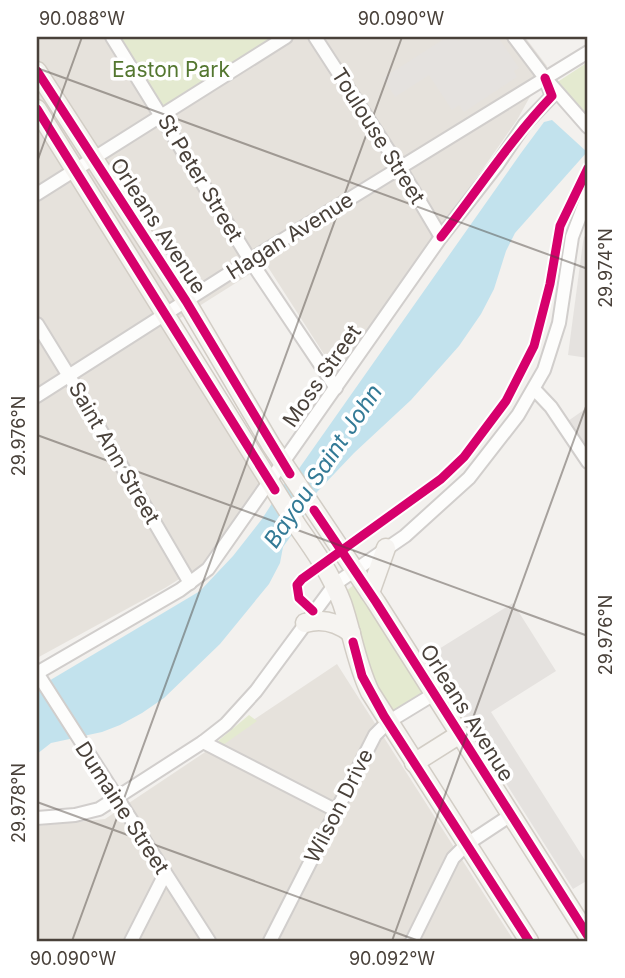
<svg xmlns="http://www.w3.org/2000/svg" width="625" height="978" viewBox="0 0 625 978" font-family="Inter,sans-serif">
	<style>
		.residential { fill: #e6e2dc }
		.green { fill: #e4ead0 }
		.parking { fill: #e5e2df }
		.water { fill: #c2e2ed }
		.lines { fill: none; stroke-linecap: round; stroke-linejoin: round }
		.street-casing { stroke: #d1cecc; stroke-width: 16 }
		.secondary-casing { stroke: #d2cdc5; stroke-width: 21 }
		.street { stroke: #fdfdfc; stroke-width: 12 }
		.secondary { stroke: #f6f4f1; stroke-width: 18 }
		.cycleway-casing { stroke: #fff; stroke-width: 13 }
		.cycleway { stroke: #d6006c; stroke-width: 9 }
		.ticks { fill: none; stroke: #49413a; stroke-width: 2; stroke-opacity: 0.45 }
		.labels { text-anchor: middle; stroke-width: 7; stroke-linejoin: round; paint-order: stroke }
		.park-label { font-size: 21px; fill: #547730; stroke: #fff }
		.street-label { font-size: 21px; fill: #49413a; stroke: #fff }
		.water-label { font-size: 23px; font-style: italic; fill: #337a96; stroke: #fff }
		.neatline { fill: none; stroke: #49413a; stroke-width: 2.5 }
		.ticks-label { font-size: 18px; text-anchor: middle; fill: #49413a }
	</style>
	<rect width="100%" height="100%" fill="#f3f1ee"/>
	<g class="residential">
		<path d="M37,37H525L547,66L517,120L338,376L266,264L166,327L261,481L203,564L165,588L37,658Z"/>
		<path d="M337,664L514,941H37V826L105,819Z"/>
	</g>
	<g class="green">
		<path d="M112,37H286L161,115Z"/>
		<path d="M588,62V117L556,83Z"/>
		<path d="M356,583L424,689L423,693L394,711L389,710L373,685L344,593Z"/>
		<path d="M249,715L257,721L223,745L218,741Z"/>
	</g>
	<g class="parking">
		<path d="M447,37H456L458,41L465,37H498L519,68L514,71L517,77L464,112L459,105L452,110L429,75L395,97L383,78Z"/>
		<path d="M588,234V358L568,355L583,242L584,237Z"/>
		<path d="M588,407V440L584,443L568,421Z"/>
		<path d="M513,603L556,671L491,712L588,865V880L573,889L426,657Z"/>
	</g>
	<path class="water" d="M552,120L587,152L515,233L506,251L494,289L481,314L459,346L411,400L354,453L317,492L298,526L283,547L280,563L269,584L220,644L164,698L142,713L120,725L102,732L51,743L37,754V688L200,591L233,556L262,519L287,480L298,470L521,153L544,122Z"/>
	<g class="lines">
		<defs>
			<g id="street">
				<path d="M112,37L250,260L336,388"/>
				<path d="M315,37L400,168L441,237"/>
				<path d="M514,37L545,78L588,127"/>
				<path d="M37,194L286,37"/>
				<path d="M37,324L69,376L190,583"/>
				<path d="M534,389L551,407L588,462"/>
				<path d="M37,396L250,260L588,52"/>
				<path d="M37,673L180,590L208,569L441,237L497,165L525,124L552,96L545,78"/>
				<path d="M37,673L209,941"/>
				<path d="M203,742L337,811"/>
				<path d="M37,818L75,815L99,809L203,742L226,724L256,691L335,584L405,536L469,478L518,415L544,370L559,323L572,237L588,195"/>
				<path d="M131,941L165,874"/>
				<path d="M270,941L375,735L388,722L434,694"/>
				<path d="M412,941L453,858L467,844L511,815"/>
			</g>
			<g id="secondary">
				<path d="M37,71L186,301L271,445L376,602L588,936"/>
				<path d="M37,109L298,527C315,551 331,574 342,603C352,632 356,663 370,692L529,941"/>
				<path d="M370,593L386,548"/>
				<path d="M305,623C322,618 337,622 351,633"/>
				<path d="M414,763L460,734"/>
			</g>
		</defs>
		<use href="#street" class="street-casing"/>
		<use href="#secondary" class="secondary-casing"/>
		<use href="#street" class="street"/>
		<use href="#secondary" class="secondary"/>
		<defs>
			<g id="cycleway">
				<path d="M37,71L186,301L290,474"/>
				<path d="M37,109L275,490"/>
				<path d="M441,237C478,190 511,139 552,96L545,78"/>
				<path d="M314,510L376,602L588,936"/>
				<path d="M313,611L299,598L297,585L302,579L441,479L464,457L506,401L534,346L550,284L560,226L588,168"/>
				<path d="M353,642L362,676L384,716L529,941"/>
			</g>
		</defs>
		<use href="#cycleway" class="cycleway-casing"/>
		<use href="#cycleway" class="cycleway"/>
	</g>
	<path class="ticks" d="M37,68L588,269M37,162L82,37M37,435L588,636M37,802L419,941M72,941L402,37M392,941L588,401"/>
	<g class="labels">
		<g class="park-label">
			<text x="171" y="77">Easton Park</text>
		</g>
		<g class="street-label">
			<text transform="translate(378 136) rotate(58)" y="7">Toulouse Street</text>
			<text transform="translate(200 178) rotate(59)" y="7">St Peter Street</text>
			<text transform="translate(158 226) rotate(57)" y="7">Orleans Avenue</text>
			<text transform="translate(290 236) rotate(-32)" y="7">Hagan Avenue</text>
			<text transform="translate(322 376) rotate(-55)" y="7">Moss Street</text>
			<text transform="translate(114 453) rotate(60)" y="7">Saint Ann Street</text>
			<text transform="translate(467 713) rotate(58)" y="7">Orleans Avenue</text>
			<text transform="translate(339 806) rotate(-63)" y="7">Wilson Drive</text>
			<text transform="translate(122 808) rotate(57)" y="7">Dumaine Street</text>
		</g>
		<g class="water-label">
			<text transform="translate(323 466) rotate(-56)" y="8">Bayou Saint John</text>
		</g>
	</g>
	<rect width="625" height="978" fill="none" stroke="#ffffff" stroke-width="77"/>
	<rect x="38" y="38" width="548" height="902" class="neatline"/>
	<g class="ticks-label">
		<text x="82" y="25">90.088°W</text>
		<text x="401" y="25">90.090°W</text>
		<text transform="translate(606 268) rotate(-90)" y="6">29.974°N</text>
		<text transform="translate(19 436) rotate(-90)" y="6">29.976°N</text>
		<text transform="translate(606 635) rotate(-90)" y="6">29.976°N</text>
		<text transform="translate(19 803) rotate(-90)" y="6">29.978°N</text>
		<text x="73" y="965">90.090°W</text>
		<text x="392" y="965">90.092°W</text>
	</g>
</svg>
